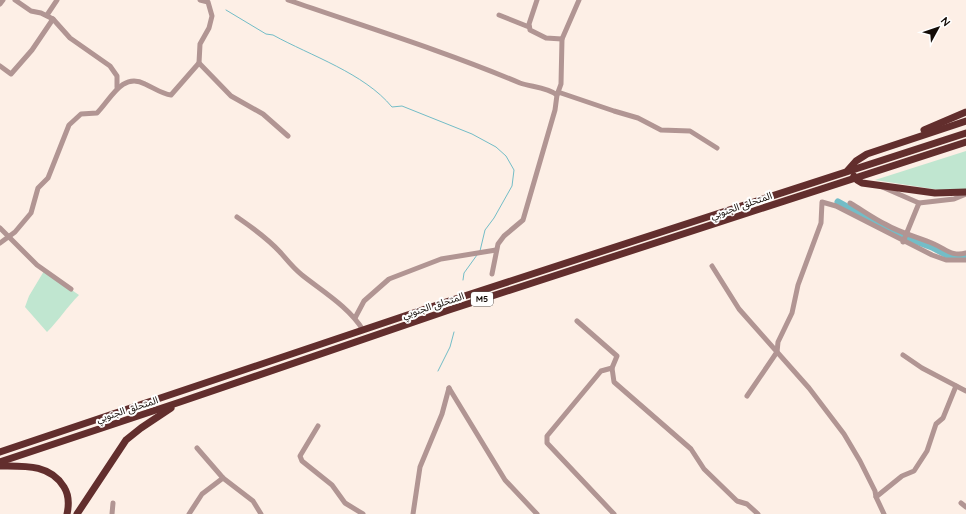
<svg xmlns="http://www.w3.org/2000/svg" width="966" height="514" viewBox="0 0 966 514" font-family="Quicksand,'Noto Sans Arabic',sans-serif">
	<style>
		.green { fill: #c0e6d0 }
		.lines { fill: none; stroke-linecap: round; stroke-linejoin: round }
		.stream { stroke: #73bdc7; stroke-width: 1 }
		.river { stroke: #73bdc7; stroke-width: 7 }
		.minor { stroke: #b19593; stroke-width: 5 }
		.highway { stroke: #622e2d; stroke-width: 7 }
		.labels { text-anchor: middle; stroke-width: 4; stroke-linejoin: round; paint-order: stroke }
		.shield { fill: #fff; stroke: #5a5551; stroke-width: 1 }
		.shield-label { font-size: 9px; font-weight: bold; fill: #140c07 }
		.street-label { font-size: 10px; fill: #140c07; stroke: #fff }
	</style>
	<rect width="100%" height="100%" fill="#fdefe6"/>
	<g class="green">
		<path d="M966,151V189L946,191L875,180Z"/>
		<path d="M44,271L79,295C67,307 59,320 47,332L25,307L29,296Z"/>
	</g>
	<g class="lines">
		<g class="stream">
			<path d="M226,10L266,34L273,35C311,56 364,73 392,107L402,106L472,134L496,147L506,156L514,170L512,186L494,218L485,230L480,251"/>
			<path d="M463,280L464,273L477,255"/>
			<path d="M438,371L450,347L454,332"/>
		</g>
		<path class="river" d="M838,202L894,233L932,247L953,258L966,257"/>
		<g class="minor">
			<path d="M15,0L31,11L41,13L53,19L70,38L110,66L117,76V87"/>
			<path d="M200,0L208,2L212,16L209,28L200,44L199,63L231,96L263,114L288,136"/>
			<path d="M288,0C366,27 444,51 520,83C531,87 547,87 557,95"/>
			<path d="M537,0L529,24L530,30L546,38L562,39"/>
			<path d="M0,4L3,0"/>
			<path d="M47,15L57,0"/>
			<path d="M499,15L529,27"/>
			<path d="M0,66L11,74L32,50L53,19"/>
			<path d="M558,92L614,111L638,118L661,130L690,131L717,148"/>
			<path d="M880,186L919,203L954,199L966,194"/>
			<path d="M850,203C862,210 873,218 885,224C900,233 918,237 934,244C946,249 952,257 966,253"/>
			<path d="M237,217C253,228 268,239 280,252C287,260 294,269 302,275C322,291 349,307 363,330"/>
			<path d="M0,228L37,265L71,289"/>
			<path d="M903,242L919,203"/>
			<path d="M0,243L15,232L31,213L38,188L48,178L69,125L81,114L97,113C111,99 122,72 145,84C154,88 162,94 171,95L199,63"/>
			<path d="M712,266L739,309L809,388L844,434L860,461L875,491L876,497L884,514"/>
			<path d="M492,274L498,244L504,236L523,220L555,110L557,95L561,84L562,39L579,0"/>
			<path d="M355,318L364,301L389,279L441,259L496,250"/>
			<path d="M577,321L617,356L612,368L614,382L691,449L704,469L737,501L747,504L758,514"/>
			<path d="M903,355L922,368L966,391"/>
			<path d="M612,368L601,371L547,436V443L614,514"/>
			<path d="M449,388L505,480L537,514"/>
			<path d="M747,396L777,352L778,342L792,313L798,285L821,223L822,202L836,206L932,255L946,260H966"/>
			<path d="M318,426L300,456L302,461L332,485L345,503L363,514"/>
			<path d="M197,448L223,478L253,501L261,514"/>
			<path d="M876,497L902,476L914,471L927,451L936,424L943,418L956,386"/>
			<path d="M961,503L966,507"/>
			<path d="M112,514L113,503"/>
			<path d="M189,514L202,494L223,478"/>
			<path d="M413,514L420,467L442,414L449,388"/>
		</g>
		<g class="highway">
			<path d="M924,130L966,112"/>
			<path d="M848,170L856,161L867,154L966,121"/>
			<path d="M854,176L857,180L862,183L935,193L966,192"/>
			<path d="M0,452L446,302L966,133"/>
			<path d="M0,462L180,402L449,310L966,142"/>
			<path d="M0,466C24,466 50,464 64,487C69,495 69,505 67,514"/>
			<path d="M77,514L126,440L141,428L171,408"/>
		</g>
	</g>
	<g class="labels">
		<rect class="shield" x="471" y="292" width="22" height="14" rx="3"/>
		<g class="shield-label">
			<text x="482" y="302">M5</text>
		</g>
		<g class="street-label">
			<text transform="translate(741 205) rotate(-19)" y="4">المتحلق الجنوبي</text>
			<text transform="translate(433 305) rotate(-18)" y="4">المتحلق الجنوبي</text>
			<text transform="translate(127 409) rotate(-18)" y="4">المتحلق الجنوبي</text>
		</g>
	</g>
	<g transform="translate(938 28) rotate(50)" stroke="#ffffff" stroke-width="3" paint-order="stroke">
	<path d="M0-3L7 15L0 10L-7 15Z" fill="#140c07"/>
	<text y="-6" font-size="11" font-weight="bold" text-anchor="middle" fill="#140c07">N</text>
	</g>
</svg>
